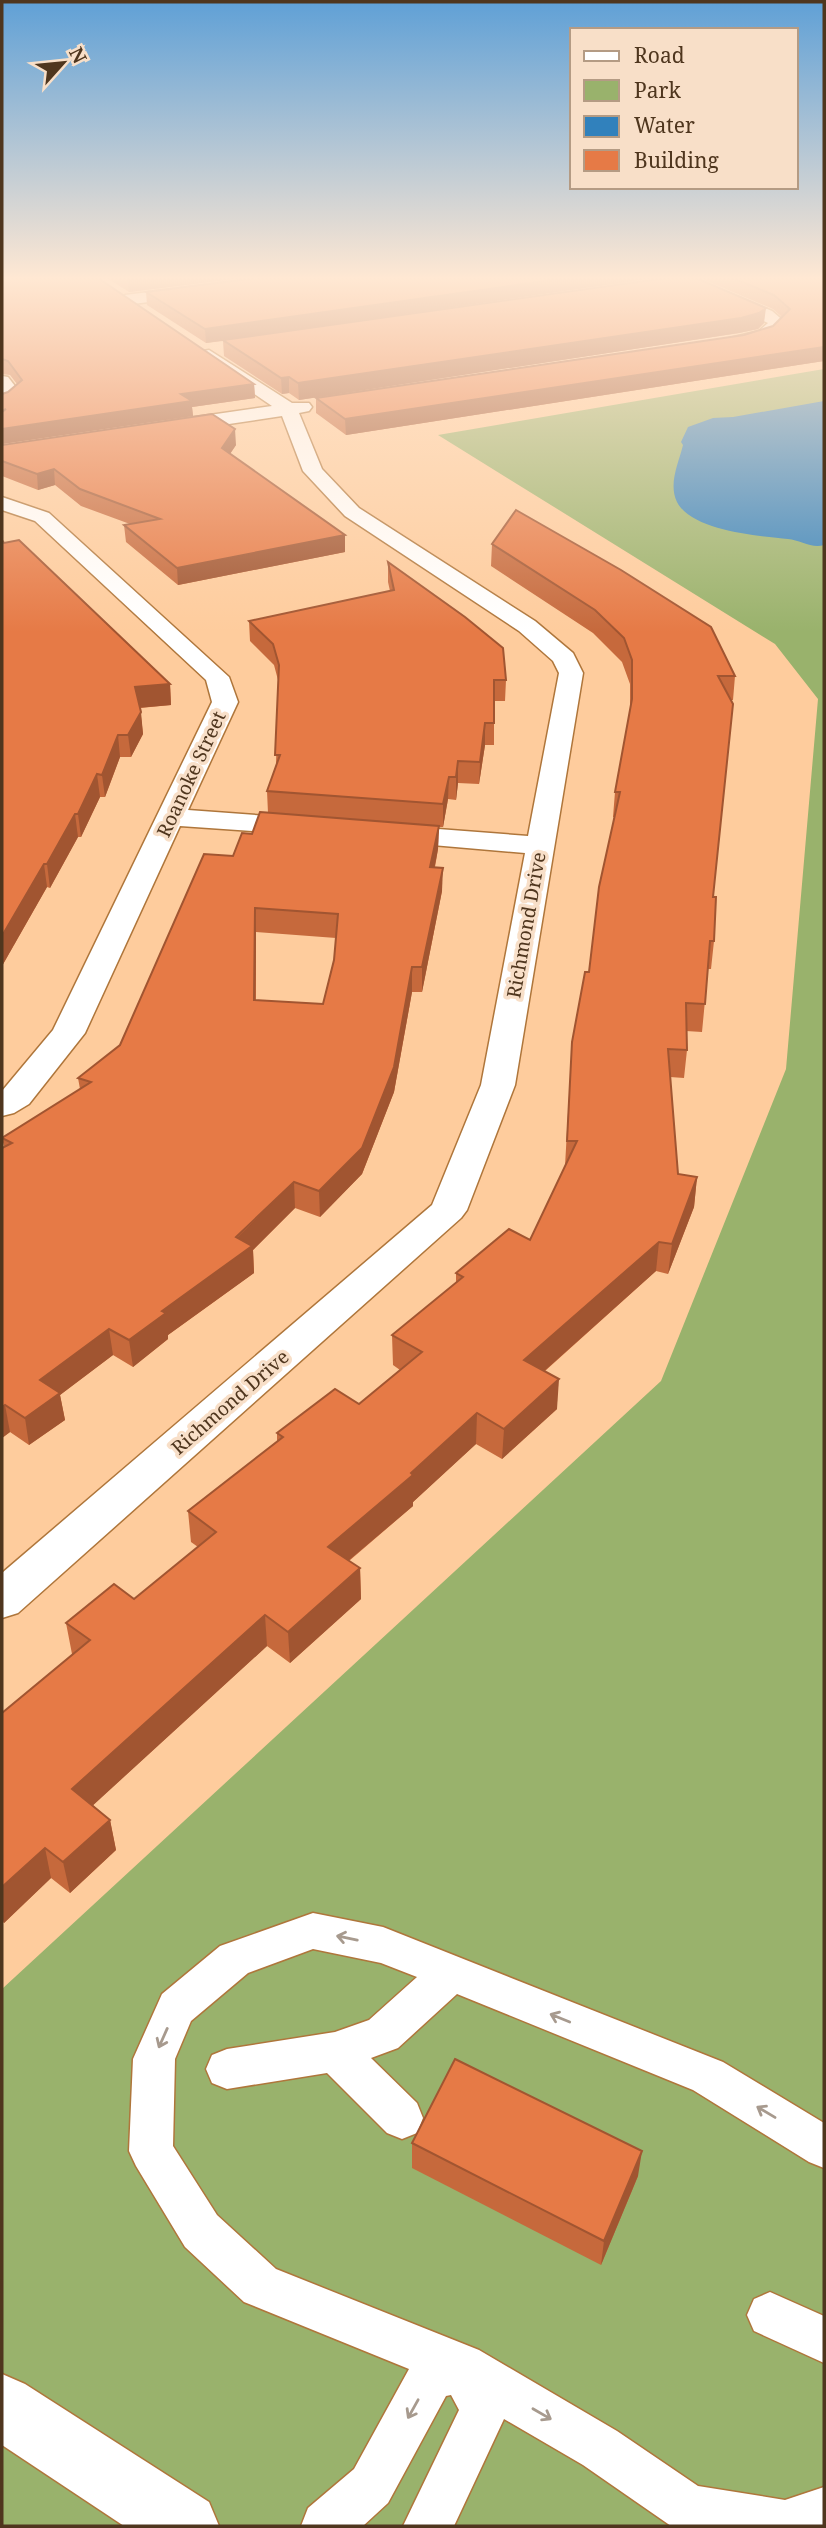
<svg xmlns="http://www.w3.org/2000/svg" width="826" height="2528" viewBox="0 0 826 2528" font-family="'Noto Serif',serif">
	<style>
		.green { fill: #99b26c }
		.water { fill: #3181bc }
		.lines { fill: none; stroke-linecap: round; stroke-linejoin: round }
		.service-casing { stroke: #af763b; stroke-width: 3 }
		.minor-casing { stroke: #af763b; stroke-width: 3 }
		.tertiary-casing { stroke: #af763b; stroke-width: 3 }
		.service { fill: #fff; fill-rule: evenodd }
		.minor { fill: #fff; fill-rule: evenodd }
		.tertiary { fill: #fff; fill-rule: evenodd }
		.wall { fill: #c6693c; fill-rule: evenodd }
		.shaded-wall { fill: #a15531 }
		.building { fill: #e67a46; stroke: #a15531; stroke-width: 2; fill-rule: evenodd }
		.oneway { stroke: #a79a8e }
		.labels { text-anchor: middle; stroke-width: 7; stroke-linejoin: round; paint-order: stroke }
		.far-street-label { font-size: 19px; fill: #4f361e; stroke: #f8dfc8 }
	</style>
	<rect width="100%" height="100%" fill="#fecc9d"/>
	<path class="green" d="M824,369V2526H2V1989L661,1381L786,1069L818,699L775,644L438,435Z"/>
	<path class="water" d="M824,401V545C812,549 800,540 788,539C759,536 692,531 677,502C668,484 679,462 683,445L681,442L688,427L713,418L733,417Z"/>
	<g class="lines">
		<defs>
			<g id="service">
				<path d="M313,1913L383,1927L723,2062L824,2123V2168L809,2162L693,2090L457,1994L398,2048L371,2058L417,2103L423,2118L417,2133L402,2139L387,2133L327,2073L227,2089L212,2083L206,2069L212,2055L227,2049L335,2032L369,2020L417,1977L381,1963L313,1949L248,1973L191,2021L175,2059L173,2146L217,2215L276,2269L479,2350L617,2431L698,2486L785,2500L824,2487V2526H671L583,2465L504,2419L454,2526H403L459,2410L451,2395L446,2396L388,2503L363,2526H301L308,2508L354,2469L409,2369L244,2302L185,2247L136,2166L129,2151L133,2059L162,1994L220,1946Z"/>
				<path d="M770,2292L824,2316V2363L754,2331L747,2315L754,2299Z"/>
			</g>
			<g id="minor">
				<path d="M263,278H307L300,283L125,305L117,300L125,295Z"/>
				<path d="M673,278H693L772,311L786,323L771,337L732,348L726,347L724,343L726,339L759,331L768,323Z"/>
				<path d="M209,350L292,403H309L312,407L309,411L299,413L322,469L359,508L535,621L573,653L583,673L515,1085L467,1210L461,1218L18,1613L2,1618V1573L432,1205L481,1085L525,853L386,841L376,839L372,833L376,827L386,825L528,836L559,673L553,661L519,631L345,516L303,471L282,416L168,433L161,431L159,427L168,421L272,406L203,359L201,355L203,351Z"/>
				<path d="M2,376L8,377L21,394L8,405L2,406Z"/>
				<path d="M2,497L49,513L229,677L238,702L188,810L308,819L318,821L322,827L318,833L308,835L180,826L85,1033L29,1104L14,1113L2,1116V1091L53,1030L212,702L206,680L35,521L2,510Z"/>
			</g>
			<path id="tertiary" d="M2,2374L25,2384L209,2502L219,2526H124L2,2445Z"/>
		</defs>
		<use href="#service" class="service-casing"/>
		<use href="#minor" class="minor-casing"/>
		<use href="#tertiary" class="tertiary-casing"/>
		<use href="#service" class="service"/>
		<use href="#minor" class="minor"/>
		<use href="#tertiary" class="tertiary"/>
	</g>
	<g class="wall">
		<path d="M2,278L254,384L255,398L192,407L193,416L2,444V394L8,392L17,384L10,375L2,374Z"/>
		<path d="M107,278H241L129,292Z"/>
		<path d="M700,278H824V361L346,435L316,413V398L744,335L773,326L782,317L773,309Z"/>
		<path d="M146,292L403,315L764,323L758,329L739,333L299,400L289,393L282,394L224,356L223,341L206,343L147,305Z"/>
		<path d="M2,445H236L230,454L345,552L178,585L126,542L124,525L130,524L81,506L55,485L38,490L2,476Z"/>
		<path d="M2,540L170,684L171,705L140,708L143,734L131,757H120L105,797H100L81,837H78L50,888L47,887L2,966Z"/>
		<path d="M492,544L735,676L733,700H731L713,897L714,941L711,969H708L702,1032L686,1031L687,1050L684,1078L670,1077L678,1174L697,1177L694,1207L668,1274L656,1271L545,1371L557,1409L502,1459L476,1444L413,1502V1506L349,1561L360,1568L361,1599L290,1663L267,1646L93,1805L110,1820L116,1850L70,1893L51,1878L4,1923L2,1921V1713L73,1654H72L66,1623L134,1599L198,1547L191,1542L188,1511L277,1442V1433L359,1404L400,1370L393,1365L392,1335L456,1283V1273L530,1240L565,1166L572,1042L589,972L614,817H613L615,792L630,709V684L622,662L593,633L491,566Z"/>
		<path d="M388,562L506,680L505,701H494V745H485L479,784L458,783L456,800L448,799L443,827H439L438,849L435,867L442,891L422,992H412L394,1092L362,1174L320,1217L295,1208L253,1250L254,1273L168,1335V1339L133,1367L113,1355L60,1395L65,1420L29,1445L10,1432L2,1438L4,1147L2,1138L80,1089L78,1078L120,1045L233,856L252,834L268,813L267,791L276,766L278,680L274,665L250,641L249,621L390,591L388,582ZM256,932L336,938L334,960L323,1004L256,1000Z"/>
		<path d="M412,2143L638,2176L601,2265L412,2168Z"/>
	</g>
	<g class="shaded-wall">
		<path d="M137,278H241L129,292L127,279Z"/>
		<path d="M566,278H655L206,343L205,329Z"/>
		<path d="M766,308L764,323L758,329L739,333L299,400L298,383Z"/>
		<path d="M824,347V361L346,435L345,419Z"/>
		<path d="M289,377V393L282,394L281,378Z"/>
		<path d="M254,384L255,398L192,407L193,416L2,444V429L181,394Z"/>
		<path d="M235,429L236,445L223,464L222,448Z"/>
		<path d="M54,469L55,485L38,490L37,474Z"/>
		<path d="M345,535V552L178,585L177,568Z"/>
		<path d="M170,684L171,705L137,708L135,687Z"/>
		<path d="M141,712L143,734L131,757L128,735Z"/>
		<path d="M485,723V745L479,784L480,762Z"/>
		<path d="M118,735L120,757L105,797L102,775Z"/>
		<path d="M458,761V783L456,800V777Z"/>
		<path d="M97,774L100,797L81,837L78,814Z"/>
		<path d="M449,777L448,799L443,827V804Z"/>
		<path d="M75,814L78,837L50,888L47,864Z"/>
		<path d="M439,826L438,849L430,891V867Z"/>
		<path d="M44,864L47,887L2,966V936Z"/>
		<path d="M443,868L442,891L422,992V967Z"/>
		<path d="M255,908L256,932L255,1024L254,1000Z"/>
		<path d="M412,967V992L394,1092L362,1174L320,1217L319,1191Z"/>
		<path d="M697,1177L694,1207L668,1274L672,1244Z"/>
		<path d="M294,1182L295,1208L253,1250L254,1273L168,1335V1339L133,1367L129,1340L162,1311Z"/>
		<path d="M659,1242L656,1271L523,1390L524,1360Z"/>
		<path d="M109,1329L113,1355L60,1395L65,1420L29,1445L25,1418L40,1380Z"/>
		<path d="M559,1379L557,1409L502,1459L504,1429Z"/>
		<path d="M5,1405L10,1432L2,1438V1407Z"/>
		<path d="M477,1413L476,1444L413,1502V1506L329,1577L328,1547Z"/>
		<path d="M360,1568L361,1599L290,1663L288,1632Z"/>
		<path d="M265,1615L267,1646L78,1819L72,1789Z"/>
		<path d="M110,1820L116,1850L70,1893L63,1862Z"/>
		<path d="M45,1848L51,1878L4,1923L2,1916V1887Z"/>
		<path d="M642,2151L638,2176L601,2265L604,2241Z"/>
	</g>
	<g class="building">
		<path d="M2,278H98L254,384L181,394L192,401L2,429V412L6,409L2,411V394L8,392L22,380L8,361L2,359Z"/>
		<path d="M256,278H566L205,329L146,292Z"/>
		<path d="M666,278H696L766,308L759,313L741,318L298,383L289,377L281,378L223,340Z"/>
		<path d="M732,278H824V347L345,419L316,398L744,335L773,326L790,309L774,295Z"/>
		<path d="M212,414L235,429L222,448L345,535L177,568L124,525L160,519L80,489L54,469L37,474L2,461V445Z"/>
		<path d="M516,510L621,570L711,627L735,676H718L733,704L713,897H716L714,941H710L705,1004L686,1003L687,1050L668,1049L678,1174L697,1177L672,1244L659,1242L524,1360L559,1379L504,1429L477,1413L411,1473L413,1475L328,1547L360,1568L288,1632L265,1615L72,1789L110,1820L63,1862L45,1848L2,1887V1713L90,1640L66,1623L114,1584L134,1599L216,1532L188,1511L283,1437L277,1433L335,1389L359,1404L422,1352L392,1335L463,1277L456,1273L509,1229L530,1240L577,1141H567L572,1042L585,972H589L599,887L620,792H615L632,699V660L624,638L595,610L492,544Z"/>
		<path d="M2,540L4,543L19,540L170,684L135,687L141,712L128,735H118L102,775L97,774L78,814H75L47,864H44L2,936Z"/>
		<path d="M388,562L465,617L503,648L506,680H494V723H485L480,762L458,761L456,777H449L443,804L267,791L280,755H275L279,665L273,644L249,621L394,590Z"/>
		<path d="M260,812L439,826L430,867L443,868L422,967H412L394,1067L362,1148L319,1191L294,1182L236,1237L252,1246L162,1311L166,1313L129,1340L109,1329L40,1380L60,1393L25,1418L5,1405L2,1407V1148L12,1143L2,1138L91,1082L78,1078L120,1045L204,854L233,856L242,833L252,834ZM255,908L338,914L334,960L323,1004L254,1000Z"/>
		<path d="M455,2059L642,2151L604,2241L412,2143Z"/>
	</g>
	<defs><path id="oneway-shaft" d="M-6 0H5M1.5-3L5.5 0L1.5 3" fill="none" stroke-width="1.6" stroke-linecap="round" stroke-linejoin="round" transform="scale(1.75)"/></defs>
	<g class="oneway">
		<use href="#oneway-shaft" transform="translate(347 1938) rotate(-168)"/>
		<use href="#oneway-shaft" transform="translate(560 2018) rotate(-158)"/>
		<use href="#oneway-shaft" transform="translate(163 2038) rotate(114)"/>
		<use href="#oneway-shaft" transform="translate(766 2112) rotate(-149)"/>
		<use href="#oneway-shaft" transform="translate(413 2409) rotate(119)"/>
		<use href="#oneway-shaft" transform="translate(542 2414) rotate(30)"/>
	</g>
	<linearGradient id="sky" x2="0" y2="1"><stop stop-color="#5fa0d6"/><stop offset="0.44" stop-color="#ffe8d3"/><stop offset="1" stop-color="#ffe8d3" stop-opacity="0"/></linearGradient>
	<rect width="826" height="632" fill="url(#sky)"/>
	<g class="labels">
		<g class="far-street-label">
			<text transform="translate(191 774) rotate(-65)" y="7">Roanoke Street</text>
			<text transform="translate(526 925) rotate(-80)" y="7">Richmond Drive</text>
			<text transform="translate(230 1402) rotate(-41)" y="7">Richmond Drive</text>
		</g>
	</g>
	<rect width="826" height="2528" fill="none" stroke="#4f361e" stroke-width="7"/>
	<rect x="570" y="28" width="228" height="161" fill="#f8dfc8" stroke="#b49b84" stroke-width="2"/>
	<rect x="584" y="51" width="35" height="10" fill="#ffffff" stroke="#b49b84" stroke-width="2"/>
	<text x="634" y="63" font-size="21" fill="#4f361e">Road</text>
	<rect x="584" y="80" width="35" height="21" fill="#99b26c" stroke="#b49b84" stroke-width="2"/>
	<text x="634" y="98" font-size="21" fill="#4f361e">Park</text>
	<rect x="584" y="116" width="35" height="21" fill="#3181bc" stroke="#b49b84" stroke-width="2"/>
	<text x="634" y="133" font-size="21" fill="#4f361e">Water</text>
	<rect x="584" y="150" width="35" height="21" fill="#e67a46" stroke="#b49b84" stroke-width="2"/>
	<text x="634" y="168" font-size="21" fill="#4f361e">Building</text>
	<g transform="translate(63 63) rotate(63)" stroke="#f8dfc8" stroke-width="5" paint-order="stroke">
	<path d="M0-5L12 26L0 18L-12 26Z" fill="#4f361e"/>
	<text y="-10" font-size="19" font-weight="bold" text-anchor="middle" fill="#4f361e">N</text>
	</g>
</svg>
